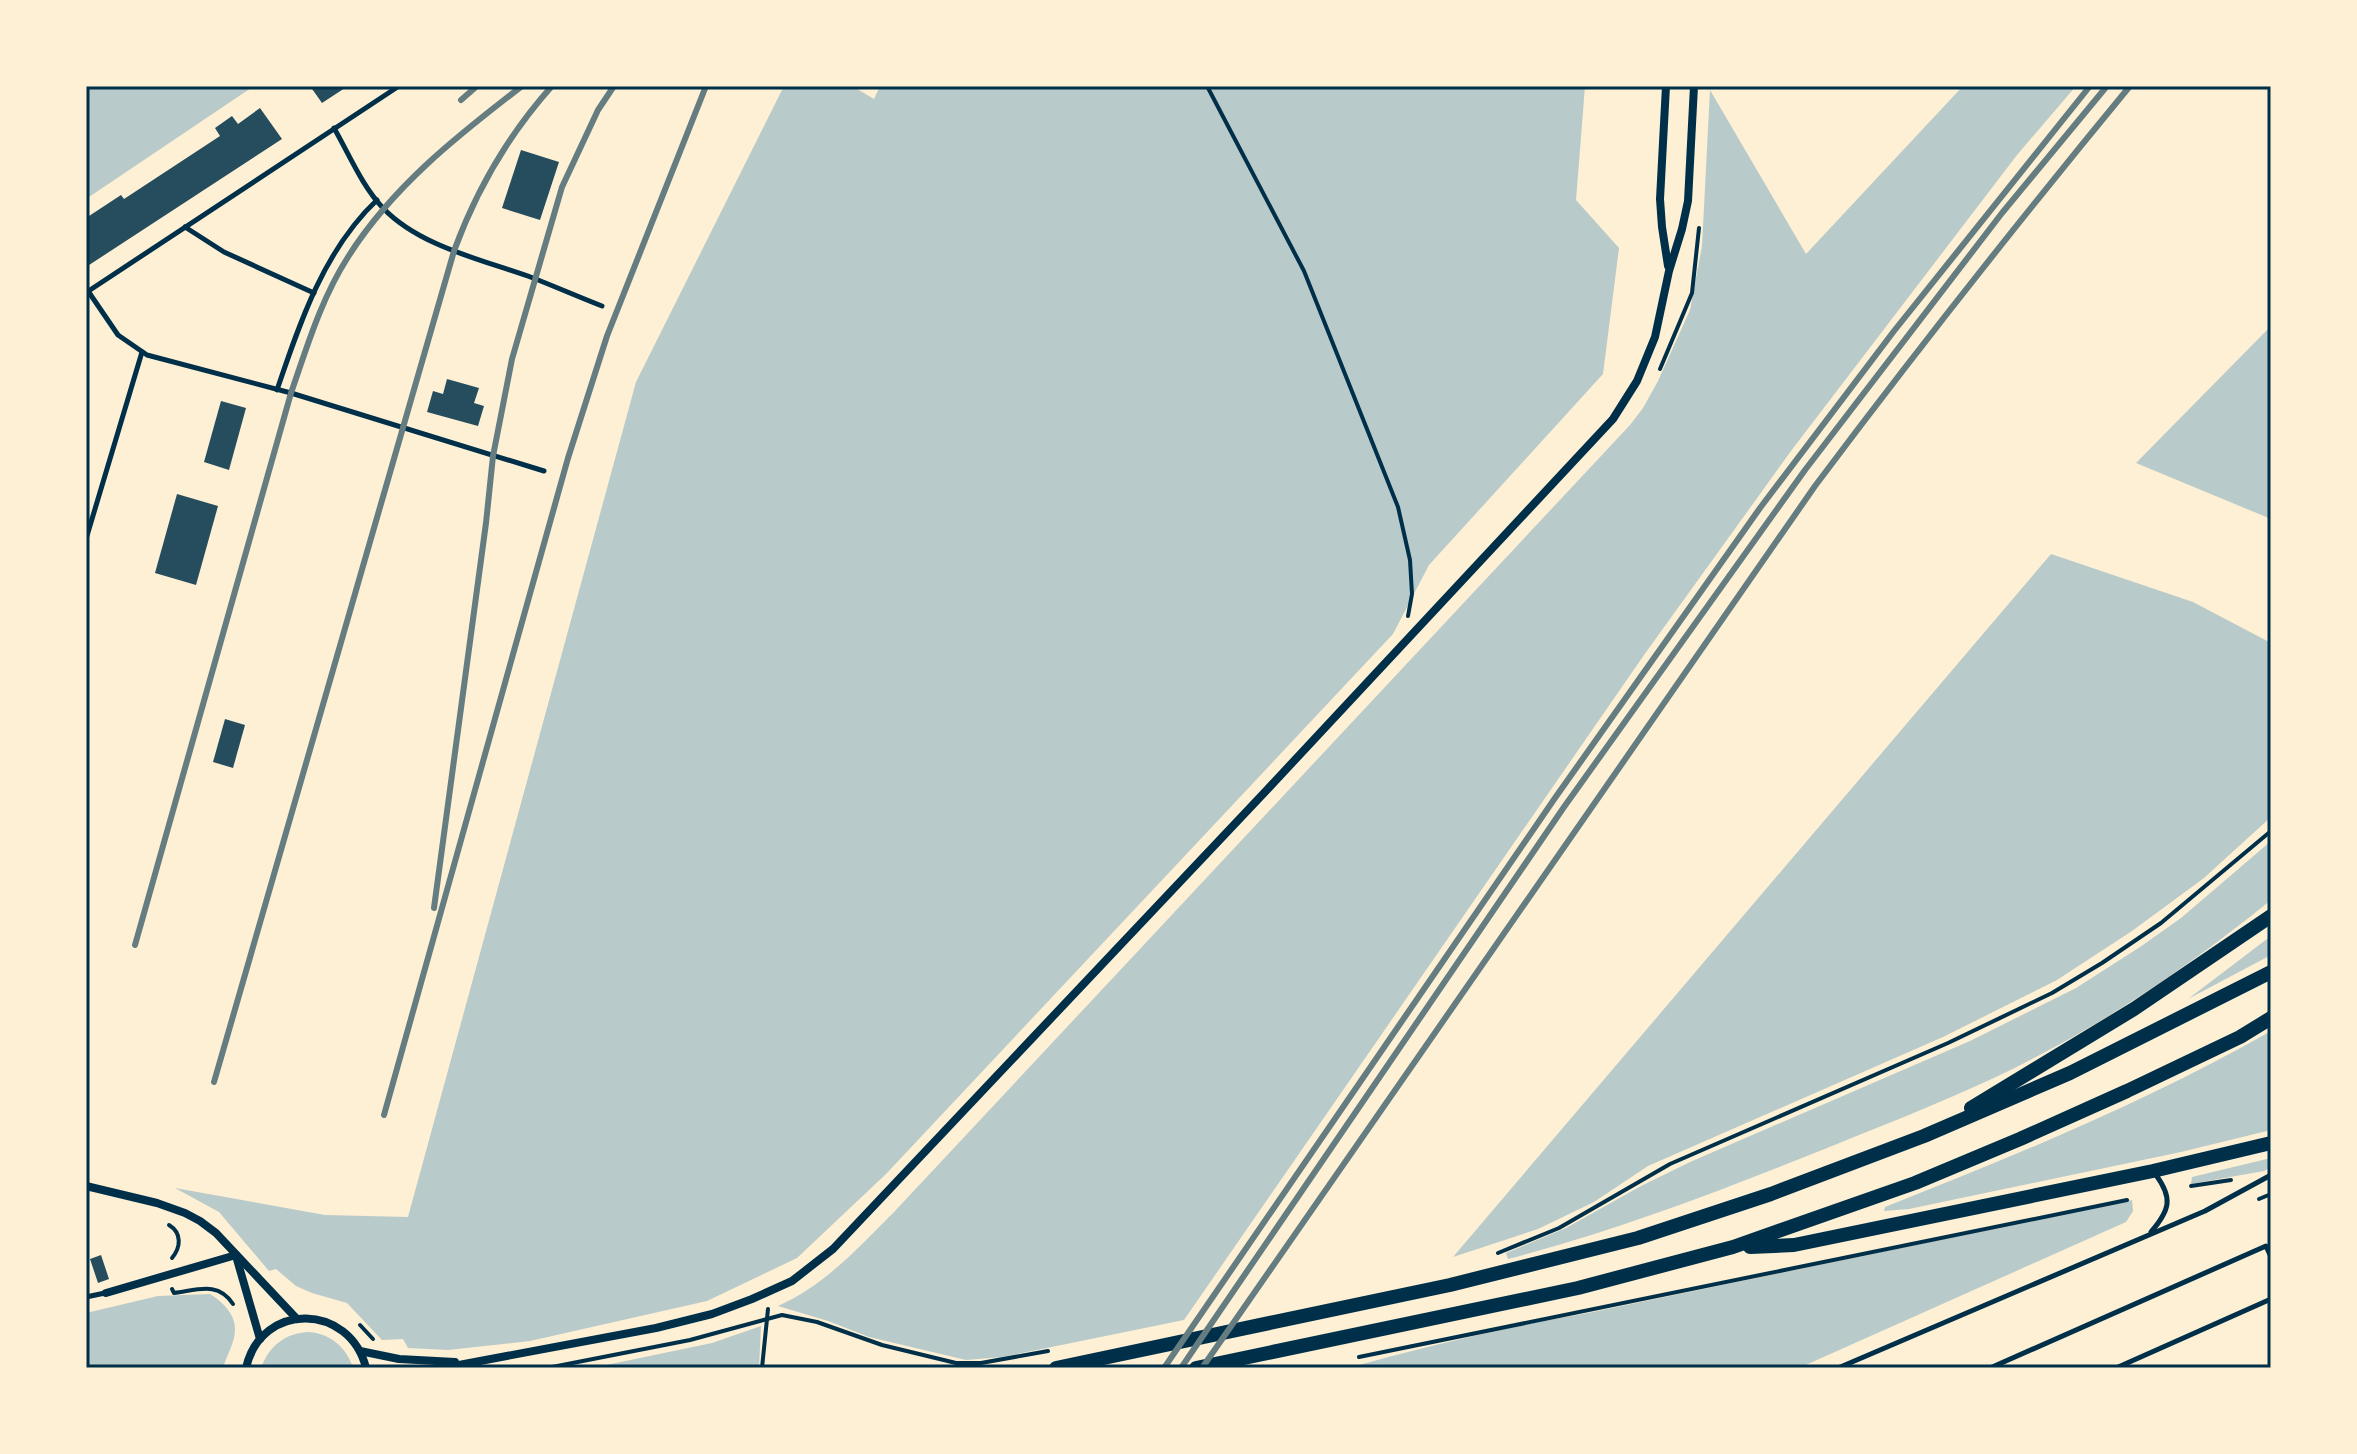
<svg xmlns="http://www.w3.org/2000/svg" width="2357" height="1454" viewBox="0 0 2357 1454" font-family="'Zilla Slab',serif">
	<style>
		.green { fill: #b9caca }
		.building { fill: #264d5e }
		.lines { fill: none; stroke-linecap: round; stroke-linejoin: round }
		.path { stroke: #003049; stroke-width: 4 }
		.service { stroke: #003049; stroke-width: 5 }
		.minor { stroke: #003049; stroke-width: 8 }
		.primary { stroke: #003049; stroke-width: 14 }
		.rail { stroke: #657d81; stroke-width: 6 }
		.neatline { fill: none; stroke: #003049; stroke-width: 3 }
	</style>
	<rect width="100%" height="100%" fill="#fdf0d5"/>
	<g class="green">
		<path d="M86,86H254L86,199Z"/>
		<path d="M784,86H852L874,99L880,86H1585L1576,200L1619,248L1603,374L1429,565L1393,634L886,1174L797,1258L707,1301L530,1341L448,1350L408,1348L403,1339L382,1340L347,1303L312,1293L296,1286L276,1269L269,1271L219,1212L175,1188L325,1215L408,1217L636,382Z"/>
		<path d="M1963,86H2076L2017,155L1791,451L1644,655L1184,1320L1002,1357L966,1360L869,1337L828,1321L778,1306C825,1285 858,1248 894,1212L1630,425L1643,408L1658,381L1690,310L1702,246L1710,90L1806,254Z"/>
		<path d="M2271,326V519L2136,463Z"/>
		<path d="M2051,554L2193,602L2271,643V817L2204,878L2132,931L2057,980L1943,1037L1648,1166L1594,1202L1538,1229L1453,1257Z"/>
		<path d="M2271,841V900C2186,969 2095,1030 1996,1077C1936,1105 1874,1129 1812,1154C1712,1194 1612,1232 1508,1259L1506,1253L1566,1228L1641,1186L1690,1162L1970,1041L2076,988L2140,947L2181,918Z"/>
		<path d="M2271,936V955L2188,999Z"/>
		<path d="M2271,1031V1130L2181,1152L1909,1209L1884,1211L1885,1207C2017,1155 2148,1101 2271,1031Z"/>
		<path d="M2271,1158V1167L2264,1171L2191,1184L2192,1177Z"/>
		<path d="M2132,1200L2133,1211L2126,1222L1799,1368H1348C1427,1346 1507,1327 1588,1313Z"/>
		<path d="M210,1294C222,1301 236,1315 235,1330C235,1342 226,1357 223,1368H86V1313L158,1296Z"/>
		<path d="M761,1326L759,1368H592L712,1343Z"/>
		<path d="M309,1332C331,1334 346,1347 353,1368H261C269,1346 285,1333 309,1332Z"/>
	</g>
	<g class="building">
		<path d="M310,86H348L322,103Z"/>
		<path d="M260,108L282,139L86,267V218L121,195L124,199L220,136L215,128L232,116L238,124Z"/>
		<path d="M521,150L559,162L540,220L502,208Z"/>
		<path d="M447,379L479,388L474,403L484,406L478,426L427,412L433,391L443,394Z"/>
		<path d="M221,401L246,408L229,470L204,462Z"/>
		<path d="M177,494L218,506L196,585L155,573Z"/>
		<path d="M225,719L245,725L233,768L213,762Z"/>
		<path d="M101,1255L109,1279L98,1283L90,1259Z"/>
	</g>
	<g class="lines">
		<g class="path">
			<path d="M1207,86L1304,271L1398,507L1410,560L1412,594L1408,616"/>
			<path d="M1660,369L1692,293L1699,228"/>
			<path d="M2191,1186L2231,1180"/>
			<path d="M2259,1199L2271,1194"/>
			<path d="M169,1225C182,1233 181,1247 172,1258"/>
			<path d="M1498,1253L1559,1228L1670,1164L1948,1043L2052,993L2102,963L2161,923L2271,831"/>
			<path d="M172,1289L174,1293C198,1290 218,1281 233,1304"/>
			<path d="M360,1325L373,1339"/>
			<path d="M1359,1357L2127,1200"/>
			<path d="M547,1368L690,1340L782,1315L817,1322L882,1345L956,1363H981L1048,1351"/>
			<path d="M762,1368L768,1309"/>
		</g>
		<g class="service">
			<path d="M334,128C349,154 362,186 383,208C420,247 484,260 533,278C556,287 579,297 602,306"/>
			<path d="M185,227L224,252L314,293"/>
			<path d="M88,291L118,335L147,355L291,393L544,471"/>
			<path d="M87,292L399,86"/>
			<path d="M277,390C300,322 324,250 377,200"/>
			<path d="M86,539L142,352"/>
			<path d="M2151,1232C2170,1210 2173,1198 2156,1175"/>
			<path d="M86,1297L105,1293"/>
			<path d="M1838,1368L2205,1211L2271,1175"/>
			<path d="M1990,1368L2266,1246L2271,1257"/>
			<path d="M2116,1368L2271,1299"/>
		</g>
		<g class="minor">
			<path d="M1666,86L1660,199L1662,227L1668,266"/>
			<path d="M86,1186L157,1203L185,1213L200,1221L216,1233L297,1319"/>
			<path d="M236,1256L260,1339"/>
			<path d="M106,1293L236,1255"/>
			<path d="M360,1351L399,1359L455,1362"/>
			<path d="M246,1368C261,1301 350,1303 366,1368"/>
			<path d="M443,1368L656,1328L712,1314L752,1299L792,1281L833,1249L1264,793L1613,419L1637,381L1655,337L1669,271L1682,229L1688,201L1694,86"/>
		</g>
		<g class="primary">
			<path d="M1971,1108L2134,1009L2271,916"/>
			<path d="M1750,1247L1794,1245L2153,1171L2271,1143"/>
			<path d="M1056,1368L1450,1285L1638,1238L1771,1194L1924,1136L2070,1073L2271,972"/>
			<path d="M1196,1368L1578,1288L1733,1247L1915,1183L2020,1139L2127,1091L2240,1037L2271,1018"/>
		</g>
		<g class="rail">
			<path d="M461,100L477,86"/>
			<path d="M434,908L486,523L493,456L512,359L562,187L598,110L614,86"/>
			<path d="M135,945L291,393C307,347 321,299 348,257C392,187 457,136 522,86"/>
			<path d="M214,1082L454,251C476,191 509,134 552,86"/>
			<path d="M384,1115L568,458L607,336L706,86"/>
			<path d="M1164,1368L1555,798L1760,508L1894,331L2090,86"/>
			<path d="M1181,1368L1564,807L1805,470L2002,213L2107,86"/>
			<path d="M1202,1368L1815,486C1917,350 2022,217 2130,86"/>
		</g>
	</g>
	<rect width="2357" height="1454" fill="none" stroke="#fdf0d5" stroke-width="176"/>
	<rect x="88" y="88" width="2181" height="1278" class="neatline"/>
</svg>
